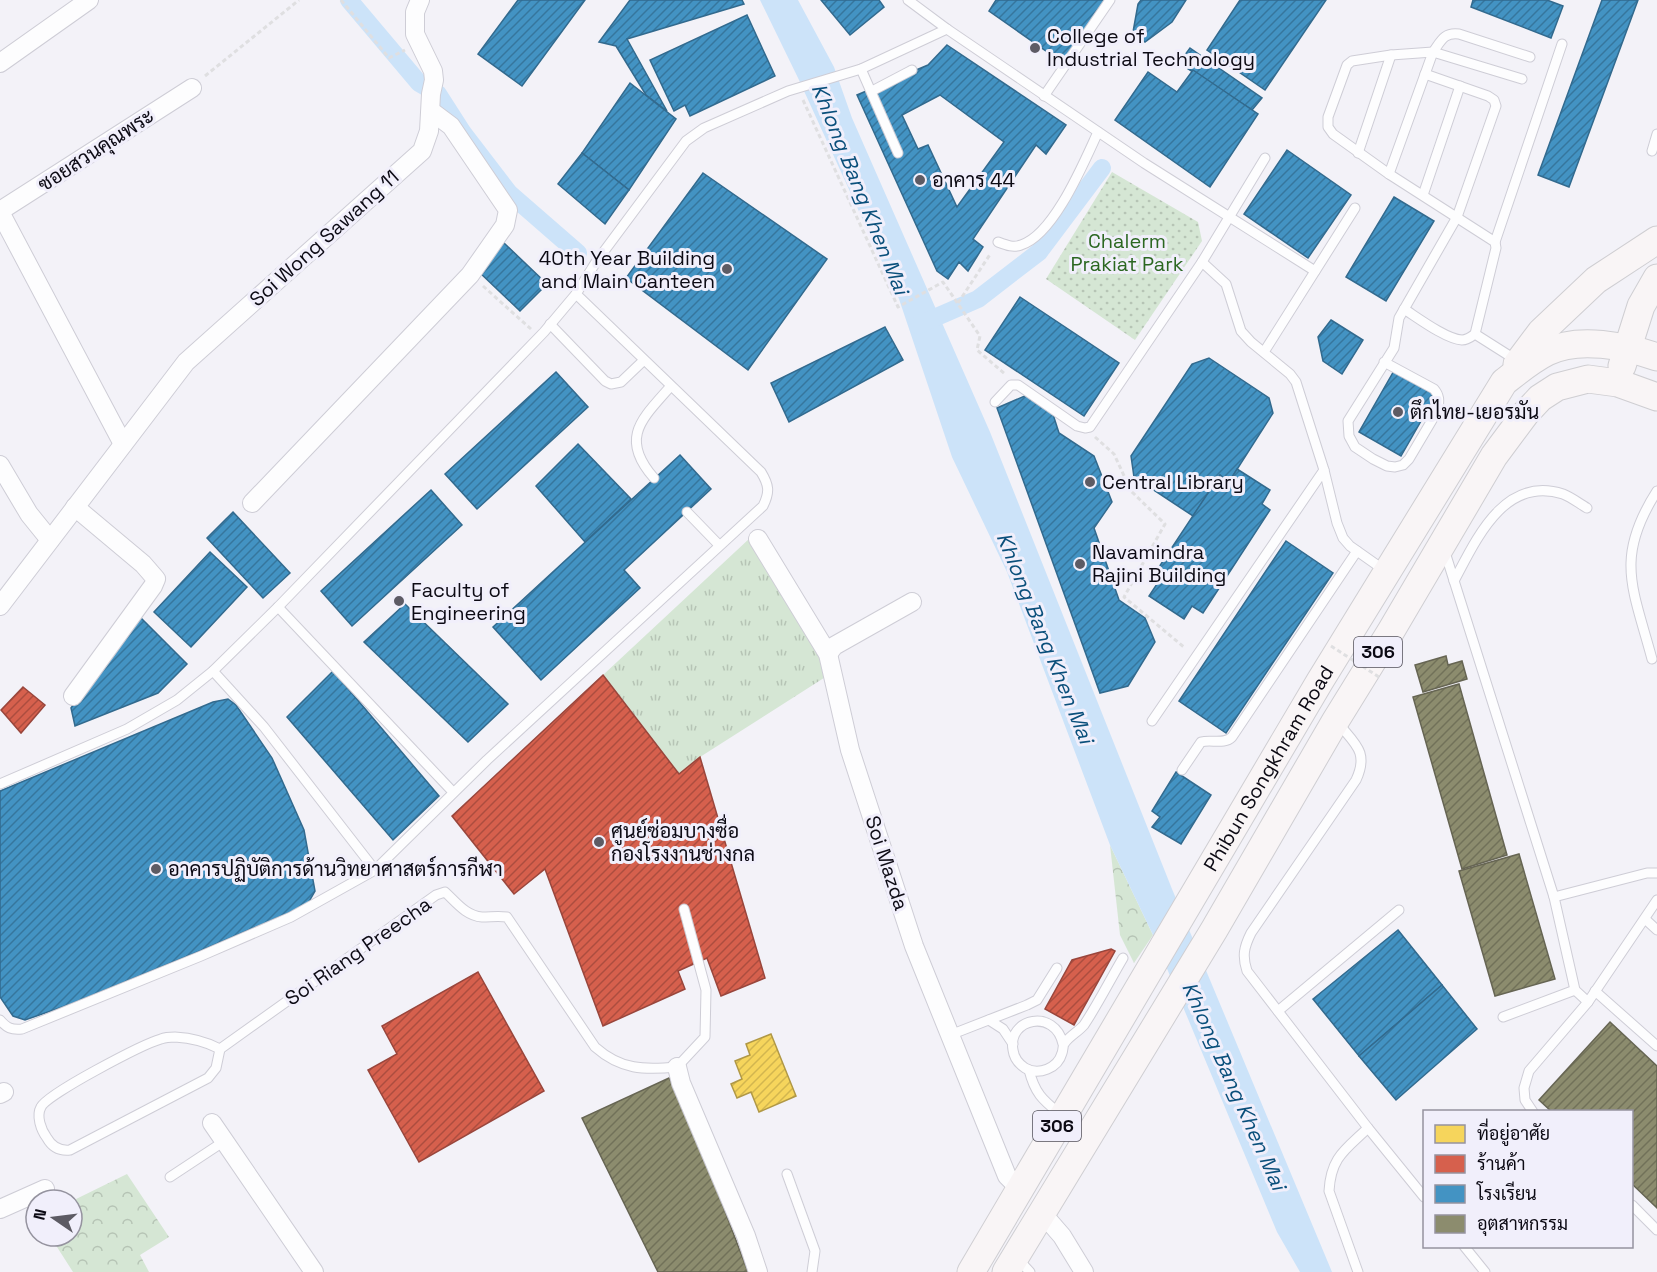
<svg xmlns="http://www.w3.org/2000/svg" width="1657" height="1272" viewBox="0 0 1657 1272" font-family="'Space Grotesk',Sarabun,sans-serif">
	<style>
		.grass { fill: url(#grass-tufts) }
		.forest { fill: url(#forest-crowns) }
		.park { fill: url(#park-dots) }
		.water { fill: #cce3f9 }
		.homes { fill: url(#homes-hatch); stroke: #b09846; stroke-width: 1.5 }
		.shops { fill: url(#shops-hatch); stroke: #99463c; stroke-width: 1.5 }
		.schools { fill: url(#schools-hatch); stroke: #326a8e; stroke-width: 1.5; fill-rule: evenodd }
		.industry { fill: url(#industry-hatch); stroke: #666553; stroke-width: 1.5 }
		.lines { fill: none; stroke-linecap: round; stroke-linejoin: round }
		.canal { stroke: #cce3f9; stroke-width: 18 }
		.service-casing { stroke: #cecdd6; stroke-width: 11 }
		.minor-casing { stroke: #cecdd6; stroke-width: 20 }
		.primary-casing { stroke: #cfced2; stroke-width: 29 }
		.path { stroke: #dfdfe1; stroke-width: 3; stroke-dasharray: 4.5 3; stroke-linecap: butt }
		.service { stroke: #fdfdfe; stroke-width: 9 }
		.minor { stroke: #fdfdfe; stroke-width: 18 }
		.primary { stroke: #f9f5f6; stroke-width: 27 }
		.path-bridge { stroke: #dfdfe1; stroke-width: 3; stroke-dasharray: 4.5 3; stroke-linecap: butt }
		.poi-dot { fill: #5d5b64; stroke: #f1effb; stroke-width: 2 }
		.labels { text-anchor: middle; stroke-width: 6; stroke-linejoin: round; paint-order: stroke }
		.shield { fill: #f1effb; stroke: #514f59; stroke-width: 1.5 }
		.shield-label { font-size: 18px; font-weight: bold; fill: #0c0a14 }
		.poi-label { font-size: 20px; fill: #0c0a14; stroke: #f1effb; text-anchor: start }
		.street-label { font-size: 20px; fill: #0c0a14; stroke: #f1effb }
		.park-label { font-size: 20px; fill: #2b6721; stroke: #f1effb }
		.water-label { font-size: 21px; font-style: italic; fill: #0a4f7b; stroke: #f1effb }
	</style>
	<defs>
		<pattern id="grass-tufts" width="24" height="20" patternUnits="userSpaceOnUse" patternTransform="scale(1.5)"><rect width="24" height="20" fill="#d5e6d4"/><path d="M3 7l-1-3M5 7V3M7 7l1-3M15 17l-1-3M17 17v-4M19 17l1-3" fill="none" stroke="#b6c4b5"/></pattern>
		<pattern id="forest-crowns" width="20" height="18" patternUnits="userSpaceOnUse" patternTransform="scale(1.5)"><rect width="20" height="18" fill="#d5e6d4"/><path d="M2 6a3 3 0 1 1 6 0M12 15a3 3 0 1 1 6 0" fill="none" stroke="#b6c4b5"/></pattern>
		<pattern id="park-dots" width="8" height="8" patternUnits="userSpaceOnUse" patternTransform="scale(1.5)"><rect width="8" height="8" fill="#d5e6d4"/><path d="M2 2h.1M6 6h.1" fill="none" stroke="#b6c4b5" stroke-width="1.8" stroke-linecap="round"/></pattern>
		<pattern id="homes-hatch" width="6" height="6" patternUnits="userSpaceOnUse" patternTransform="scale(1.5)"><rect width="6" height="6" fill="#f6d55c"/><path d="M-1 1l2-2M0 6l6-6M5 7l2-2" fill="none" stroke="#d2b64f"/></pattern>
		<pattern id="shops-hatch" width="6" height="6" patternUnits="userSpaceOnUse" patternTransform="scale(1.5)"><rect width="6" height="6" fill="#d6604d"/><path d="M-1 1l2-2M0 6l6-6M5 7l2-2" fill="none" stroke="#ac4d3f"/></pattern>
		<pattern id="schools-hatch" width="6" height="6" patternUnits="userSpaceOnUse" patternTransform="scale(1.5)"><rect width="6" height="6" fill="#4393c3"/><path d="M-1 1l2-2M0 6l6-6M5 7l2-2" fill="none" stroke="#36769d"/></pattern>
		<pattern id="industry-hatch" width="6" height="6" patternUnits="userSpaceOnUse" patternTransform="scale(1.5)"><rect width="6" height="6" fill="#8c8c6e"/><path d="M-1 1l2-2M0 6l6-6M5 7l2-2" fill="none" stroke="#717159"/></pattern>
	</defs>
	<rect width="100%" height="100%" fill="#f3f2f8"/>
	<path class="grass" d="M750,538L823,653L827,676L700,757L679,774L603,675Z"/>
	<g class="forest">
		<path d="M1110,845L1153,935L1134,963L1120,935Z"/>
		<path d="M127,1174L169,1237L140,1255L149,1272H73L50,1236H72V1201Z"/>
	</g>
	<path class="park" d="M1112,172L1198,222L1202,241L1135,340L1046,279Z"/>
	<path class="water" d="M760,0H798L834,67L852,118L990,432L1172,889L1332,1272H1300L1277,1232L1153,935L1110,845L1007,572L952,457L899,299L799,80Z"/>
	<path class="homes" d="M771,1034L796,1096L759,1112L751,1092L737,1098L731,1084L742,1079L735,1061L750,1055L746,1044Z"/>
	<g class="shops">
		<path d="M603,675L679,774L700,757L765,978L721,996L707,958L678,971L685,989L603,1026L545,869L514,894L452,816Z"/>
		<path d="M23,687L45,705L21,733L1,710Z"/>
		<path d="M1111,949L1115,951L1074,1025L1045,1009L1072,960Z"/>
		<path d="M478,972L544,1091L419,1162L368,1070L397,1054L382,1026Z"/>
	</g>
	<g class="schools">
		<path d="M518,0H585L522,86L478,54Z"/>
		<path d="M630,0H742L744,4L627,39L667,111L646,95L616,46L599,42Z"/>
		<path d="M821,0H879L884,7L850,35Z"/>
		<path d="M996,0H1106L1063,63L989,11Z"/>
		<path d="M1141,0H1186L1172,22L1145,42L1133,32L1138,4Z"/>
		<path d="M1240,0H1326L1265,90L1207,50Z"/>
		<path d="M1473,0H1547L1563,6L1551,38L1471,7Z"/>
		<path d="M1602,0H1638L1569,187L1538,175Z"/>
		<path d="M747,15L775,76L690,116L685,105L674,111L650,60Z"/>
		<path d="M947,45L1066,125L1046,154L1036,145L973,239L983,247L968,271L959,262L948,279L937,271L857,95L928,65ZM940,95L1004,142L957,207L928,145L918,149L902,115Z"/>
		<path d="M1190,48L1262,98L1252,110L1179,63Z"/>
		<path d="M1193,70L1258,114L1210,187L1115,120L1148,72L1177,92Z"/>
		<path d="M630,83L676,119L629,190L582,153Z"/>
		<path d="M1287,150L1351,195L1308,258L1244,214Z"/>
		<path d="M582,153L629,190L605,224L558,184Z"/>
		<path d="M703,173L827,259L748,370L626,278Z"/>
		<path d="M1394,197L1434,221L1386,301L1346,277Z"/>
		<path d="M504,243L547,284L520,311L478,271Z"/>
		<path d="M1020,297L1119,363L1084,416L985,350Z"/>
		<path d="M1331,320L1363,340L1342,374L1323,361L1318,337Z"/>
		<path d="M885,327L903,360L789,422L771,383Z"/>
		<path d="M1209,358L1269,398L1273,413L1229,482L1220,475L1193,516L1134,477L1131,456L1192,364Z"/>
		<path d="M1395,369L1437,393L1401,456L1359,432Z"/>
		<path d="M556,372L588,407L477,509L445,474Z"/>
		<path d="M1027,395L1051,408L1059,433L1094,456L1112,502L1094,528L1119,600L1145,618L1155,642L1128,686L1100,693L997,408Z"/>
		<path d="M578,444L631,499L585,542L536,486Z"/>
		<path d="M680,455L711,489L624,570L640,588L541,680L493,627Z"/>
		<path d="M1237,469L1270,490L1262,504L1270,510L1203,613L1192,606L1184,619L1149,596L1157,584L1151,579L1220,475L1229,482Z"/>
		<path d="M431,490L462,525L352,626L321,591Z"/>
		<path d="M233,512L290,573L263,598L207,538Z"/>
		<path d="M1286,541L1333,573L1226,733L1179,701Z"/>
		<path d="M210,552L247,587L191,647L154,612Z"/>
		<path d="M405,604L508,704L468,742L364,642Z"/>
		<path d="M139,616L187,664L158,693L75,726L71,708Z"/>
		<path d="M333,671L439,796L393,840L287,717Z"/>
		<path d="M228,699L236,705L272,758L304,830L315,891L307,905L200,951L71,1004L25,1020L13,1016L0,997V791L213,702Z"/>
		<path d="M1176,772L1211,795L1181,844L1152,827L1160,817L1152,811Z"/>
		<path d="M1398,930L1442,985L1359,1056L1313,999Z"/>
		<path d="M1442,985L1477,1029L1396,1100L1359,1056Z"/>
	</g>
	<g class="industry">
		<path d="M1446,656L1448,665L1462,661L1467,679L1423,692L1415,665Z"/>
		<path d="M1459,684L1507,855L1462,869L1413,697Z"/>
		<path d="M1519,854L1555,979L1495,996L1459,871Z"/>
		<path d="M1610,1022L1657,1066V1208L1632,1184V1112H1552L1539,1100Z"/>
		<path d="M669,1078L687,1111L748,1272H658L582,1118Z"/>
	</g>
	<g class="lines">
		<g class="canal">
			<path d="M349,0L419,83L438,94L463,133L509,193L578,253"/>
			<path d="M918,325L978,299L1039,252L1102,168"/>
		</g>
		<defs>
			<g id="service">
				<path d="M947,29L1144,163L1315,271"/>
				<path d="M861,69L898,153"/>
				<path d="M872,91L912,70"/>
				<path d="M1044,96L1110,0"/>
				<path d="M1652,151L1657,134"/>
				<path d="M1358,153L1391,55"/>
				<path d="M1389,174L1433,52C1441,41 1444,32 1459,34L1530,57"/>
				<path d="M1423,195L1460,86"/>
				<path d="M998,242C1006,245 1013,248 1021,245C1054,235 1084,162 1098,132"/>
				<path d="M1495,242L1562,44"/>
				<path d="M1202,262L1226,284L1241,331L1251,342L1290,374L1296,382L1324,470L1337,523L1343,538L1350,546L1384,570"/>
				<path d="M1404,309C1418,318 1446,339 1462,340C1467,340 1471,337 1475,334L1496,248L1495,242L1389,174L1333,134L1328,127V117L1347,65L1352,61L1391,55L1433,52L1522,79"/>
				<path d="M550,324L605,381L611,384L621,382L643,361"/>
				<path d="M1475,334L1516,360"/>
				<path d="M1264,352L1355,208"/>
				<path d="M1384,362L1434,389C1440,396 1439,401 1438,410L1409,459L1403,465L1395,467L1387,466L1373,459L1355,447L1349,436L1348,421L1394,348L1399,318L1457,217L1496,106L1494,100L1488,96L1425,74"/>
				<path d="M995,402L1011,385H1018L1077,426L1085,428L1090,427L1202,262L1265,158"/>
				<path d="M654,478C619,438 642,419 670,387"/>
				<path d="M687,512L719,545"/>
				<path d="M1444,549L1554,897L1575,990L1588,1002"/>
				<path d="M1454,581C1476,540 1504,475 1563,494C1571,497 1580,504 1587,508"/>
				<path d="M278,607L453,792"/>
				<path d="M1652,659C1633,588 1614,558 1657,491"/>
				<path d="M213,671L264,727L375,870"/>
				<path d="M1152,721L1324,470"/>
				<path d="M1338,723C1355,744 1369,752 1356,780L1251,933C1244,947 1242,956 1247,971L1368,1128L1424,1197"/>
				<path d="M1182,770L1201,742C1211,739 1224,745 1232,737L1357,551"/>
				<path d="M0,784L127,729L177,700L213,671L278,607L544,332L576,294L596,262L686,141L704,128L788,91L861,69L947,29L908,0"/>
				<path d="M1554,897L1647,873H1657"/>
				<path d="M1645,919L1657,930"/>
				<path d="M1595,991L1657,1046"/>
				<path d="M1278,1011L1399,910"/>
				<path d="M1503,1017L1575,990"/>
				<path d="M0,1020C7,1028 11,1030 22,1029L201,956L291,917L375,870L487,760L763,506C770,492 769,485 761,472L576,294"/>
				<path d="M989,1020L1003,1029L1013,1044"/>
				<path d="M950,1035L1027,1005L1037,1000L1057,968"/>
				<path d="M175,1037C192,1038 205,1041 220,1049L216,1068L208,1078L70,1150C60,1151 52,1147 47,1138C41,1130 36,1116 41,1107C47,1094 143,1044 161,1039C166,1037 170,1037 175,1037Z"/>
				<path d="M1063,1044C1055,1008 1007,1018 1013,1050C1014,1058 1019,1064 1025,1068C1039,1076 1058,1068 1062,1053C1063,1051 1063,1045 1064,1044C1068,1037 1078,1032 1084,1025C1098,1004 1110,980 1123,958"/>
				<path d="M220,1049L436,895L445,892C456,902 466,916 482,917C491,917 498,916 507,917L595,1047C621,1070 644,1070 677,1067L705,1037L706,990L684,909"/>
				<path d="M1029,1070C1035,1094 1043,1100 1061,1115"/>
				<path d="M1533,1112L1525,1100L1524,1088L1529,1071L1588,1002L1657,900"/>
				<path d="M787,1174L815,1251L812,1272"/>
				<path d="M170,1177L223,1142"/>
				<path d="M1632,1205L1657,1230"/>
				<path d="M1464,1246L1485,1272"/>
				<path d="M1017,1258L1030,1272"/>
				<path d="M1358,1272L1329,1191C1331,1157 1345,1150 1368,1128"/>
			</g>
			<g id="minor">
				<path d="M0,63L89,0"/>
				<path d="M0,211L192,88"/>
				<path d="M0,212L123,444"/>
				<path d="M0,465L29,514L50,540"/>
				<path d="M252,503L470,275L505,225L508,210L451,126L431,111"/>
				<path d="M758,539L828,654L850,750L914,946L1007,1176L1013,1182L1021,1186"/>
				<path d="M0,606L186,362L422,151L429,131L431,94L434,80L433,71L415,34V12L420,0"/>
				<path d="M828,654L834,646L912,602"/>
				<path d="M73,696L153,586L156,579L143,564L75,507"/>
				<path d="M677,1067L681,1083L746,1236L758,1272"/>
				<path d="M0,1094L4,1092"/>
				<path d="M212,1123L314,1272"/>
				<path d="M0,1209L45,1189"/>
				<path d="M1042,1213L1062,1236L1084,1272"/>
			</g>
			<g id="primary">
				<path d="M1517,364L1541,332L1596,280L1657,240"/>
				<path d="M1622,366L1641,306L1657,278"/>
				<path id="s1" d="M971,1272L1320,681L1504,382C1518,371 1531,360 1547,352C1579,336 1625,346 1657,357"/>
				<path d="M1006,1272L1214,930L1336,720L1391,631L1494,456L1526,413L1540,398L1557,387L1588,379L1618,383L1657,397"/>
			</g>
		</defs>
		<use href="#service" class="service-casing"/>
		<use href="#minor" class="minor-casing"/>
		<use href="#primary" class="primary-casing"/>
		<g class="path">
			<path d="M341,0L389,58L405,50"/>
			<path d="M205,76L299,0"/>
			<path d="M803,100L898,307L943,282L980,336L977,350L1005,374"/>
			<path d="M483,286L531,329"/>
			<path d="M958,303L991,253"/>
			<path d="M1095,437L1114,454L1131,491L1165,524L1124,597L1185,648"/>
		</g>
		<use href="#service" class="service"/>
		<use href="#minor" class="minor"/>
		<use href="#primary" class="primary"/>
		<path class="path-bridge" d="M1331,646L1379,677"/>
	</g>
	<g class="poi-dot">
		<circle cx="1035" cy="48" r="6"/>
		<circle cx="920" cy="180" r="6"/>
		<circle cx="727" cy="269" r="6"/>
		<circle cx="1398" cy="412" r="6"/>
		<circle cx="1090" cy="482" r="6"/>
		<circle cx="1080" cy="564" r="6"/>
		<circle cx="399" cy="601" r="6"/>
		<circle cx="599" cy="842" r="6"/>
		<circle cx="156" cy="869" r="6"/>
	</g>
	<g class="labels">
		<g class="shield">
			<rect x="1354" y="637" width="48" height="30" rx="4.5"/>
			<rect x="1033" y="1111" width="48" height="30" rx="4.5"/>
		</g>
		<g class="shield-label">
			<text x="1378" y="658">306</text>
			<text x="1057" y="1132">306</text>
		</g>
		<g class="poi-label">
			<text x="1047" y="43">College of<tspan x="1047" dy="23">Industrial Technology</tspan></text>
			<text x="932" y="187">อาคาร 44</text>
			<text x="715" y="265" text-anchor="end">40th Year Building<tspan x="715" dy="23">and Main Canteen</tspan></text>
			<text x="1410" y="419">ตึกไทย-เยอรมัน</text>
			<text x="1102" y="489">Central Library</text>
			<text x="1092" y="559">Navamindra<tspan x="1092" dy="23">Rajini Building</tspan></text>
			<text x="411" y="597">Faculty of<tspan x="411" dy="23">Engineering</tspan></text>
			<text x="611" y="838">ศูนย์ซ่อมบางซื่อ<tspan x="611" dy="23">กองโรงงานช่างกล</tspan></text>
			<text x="168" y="876">อาคารปฏิบัติการด้านวิทยาศาสตร์การกีฬา</text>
		</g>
		<g class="street-label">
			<text transform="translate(96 150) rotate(-33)" y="7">ซอยสวนคุณพระ</text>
			<text transform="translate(324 238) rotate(-42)" y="7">Soi Wong Sawang 11</text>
			<text dy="7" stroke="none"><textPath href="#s1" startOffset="585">Phibun Songkhram Road</textPath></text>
			<text transform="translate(887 863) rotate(72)" y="7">Soi Mazda</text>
			<text transform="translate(358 951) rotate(-35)" y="7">Soi Riang Preecha</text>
		</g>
		<g class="park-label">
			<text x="1127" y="248">Chalerm<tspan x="1127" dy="23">Prakiat Park</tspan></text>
		</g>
		<g class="water-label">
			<text transform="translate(860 189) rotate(68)" y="7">Khlong Bang Khen Mai</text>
			<text transform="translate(1045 638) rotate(68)" y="7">Khlong Bang Khen Mai</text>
			<text transform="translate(1234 1086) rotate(66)" y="7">Khlong Bang Khen Mai</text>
		</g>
	</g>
	<rect x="1423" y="1110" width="210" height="138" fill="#f1effb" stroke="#95939f" stroke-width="1.5"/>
	<rect x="1435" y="1125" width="30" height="18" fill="#f6d55c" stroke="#95939f" stroke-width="1.5"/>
	<text x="1477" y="1140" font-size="18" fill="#0c0a14">ที่อยู่อาศัย</text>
	<rect x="1435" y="1155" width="30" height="18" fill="#d6604d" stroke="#95939f" stroke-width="1.5"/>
	<text x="1477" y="1170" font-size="18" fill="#0c0a14">ร้านค้า</text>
	<rect x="1435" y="1185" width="30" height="18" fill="#4393c3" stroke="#95939f" stroke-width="1.5"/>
	<text x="1477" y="1200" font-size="18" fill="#0c0a14">โรงเรียน</text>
	<rect x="1435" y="1215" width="30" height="18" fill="#8c8c6e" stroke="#95939f" stroke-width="1.5"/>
	<text x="1477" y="1230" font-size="18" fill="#0c0a14">อุตสาหกรรม</text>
	<g transform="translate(54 1218) rotate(284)"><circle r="28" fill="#f1effb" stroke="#95939f" stroke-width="1.5"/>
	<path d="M0-4.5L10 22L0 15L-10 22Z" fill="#5d5b64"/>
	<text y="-9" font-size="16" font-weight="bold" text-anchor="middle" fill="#0c0a14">N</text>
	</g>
</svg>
